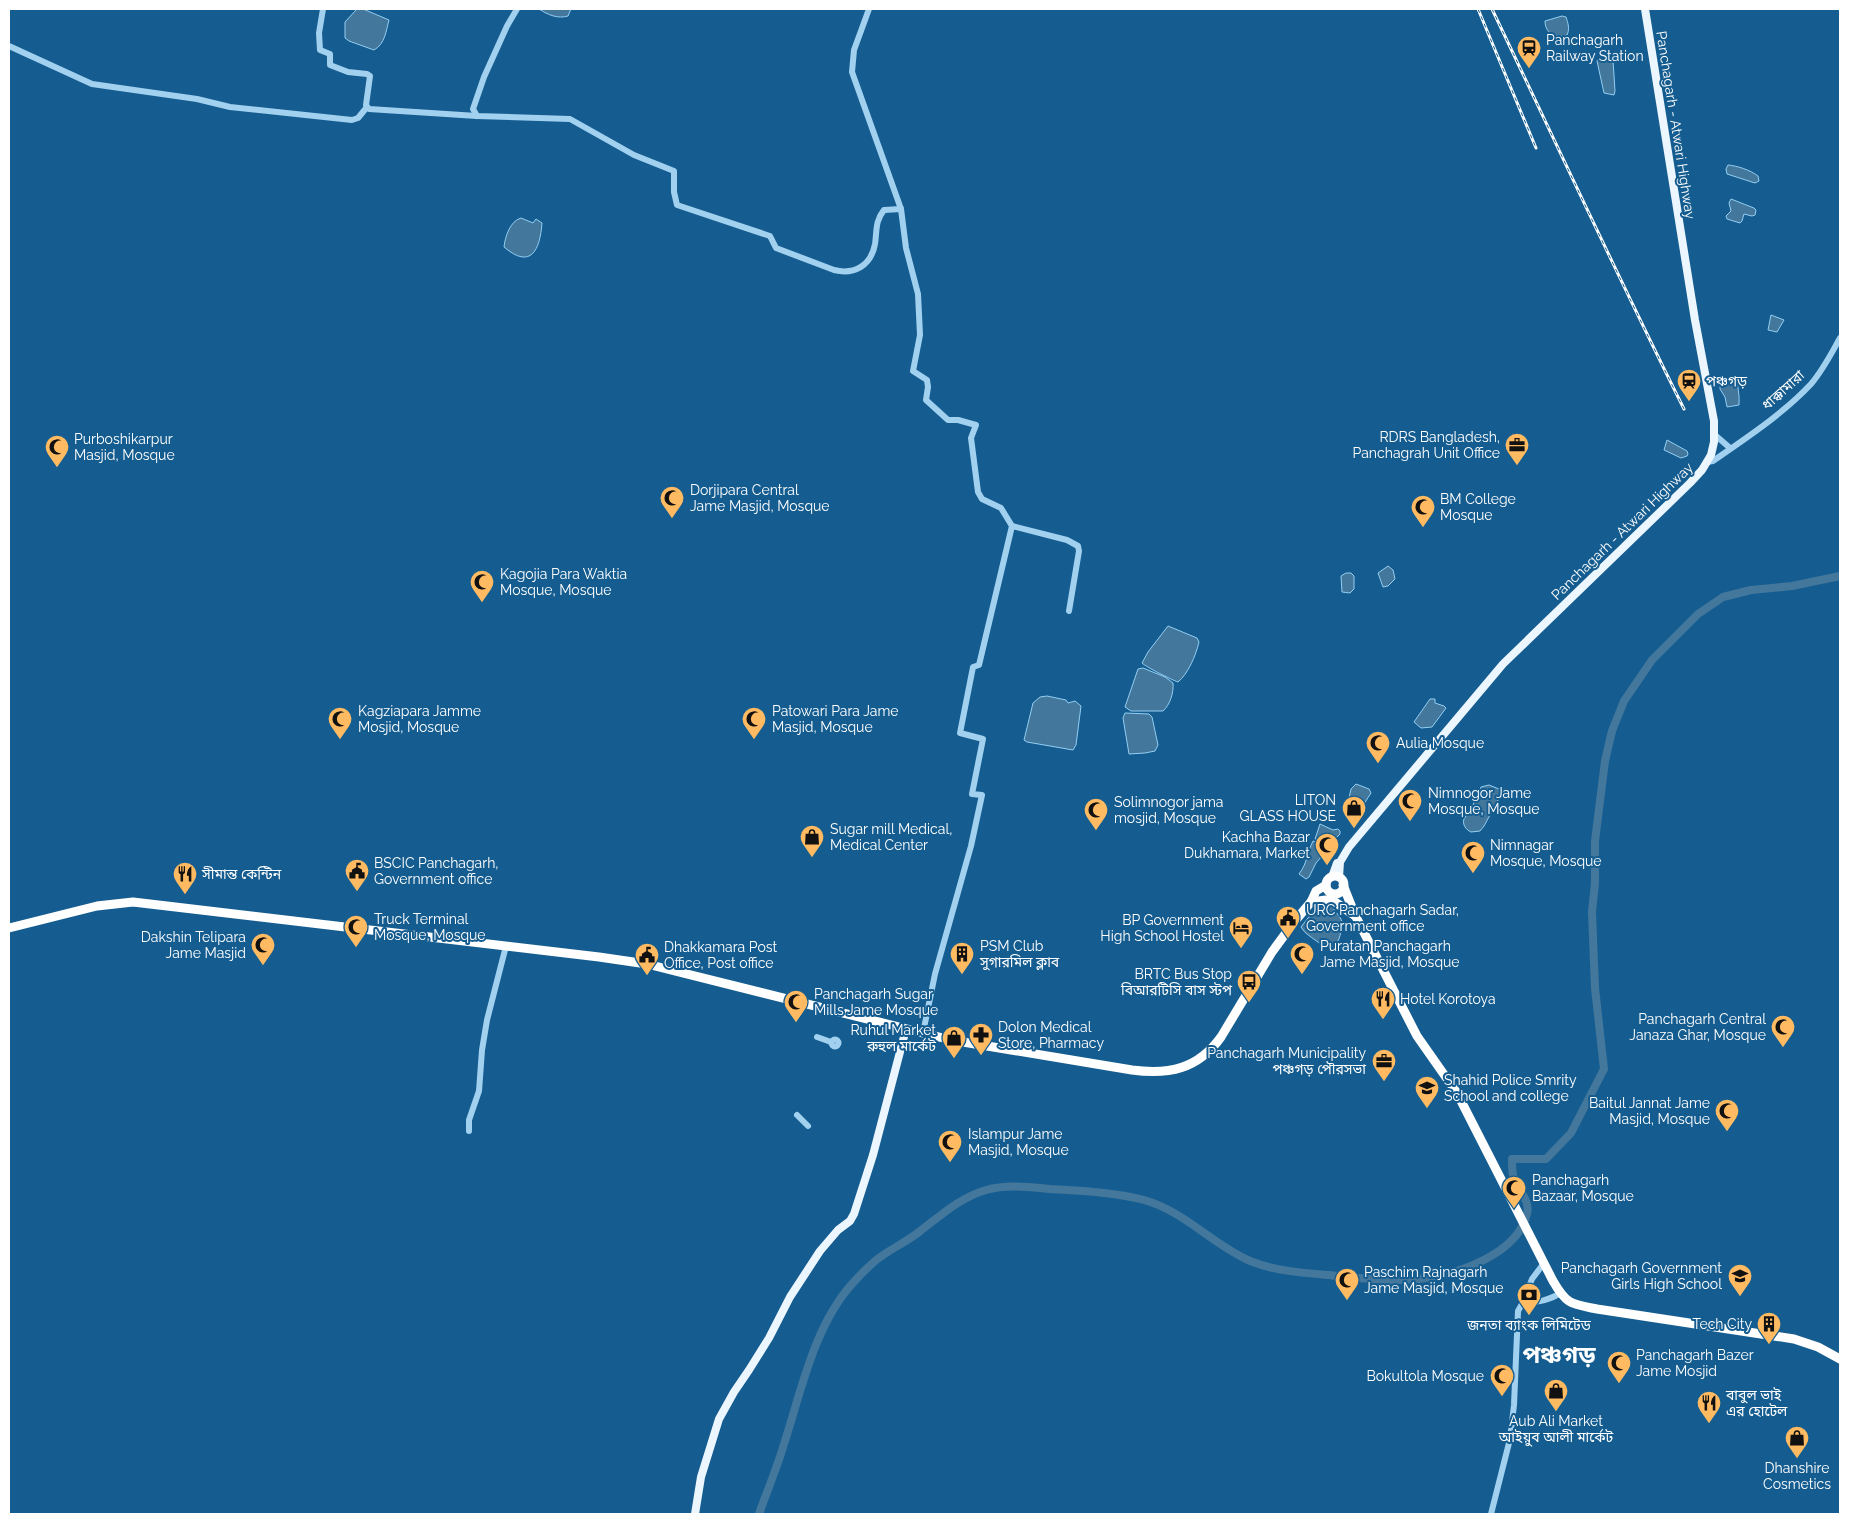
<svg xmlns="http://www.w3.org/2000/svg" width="1849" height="1523" viewBox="0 0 1849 1523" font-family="Raleway,'Noto Sans Bengali',sans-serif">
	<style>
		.water { fill: #44779c; stroke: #94cef3 }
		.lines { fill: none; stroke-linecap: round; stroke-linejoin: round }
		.river { stroke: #44779c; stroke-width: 8 }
		.minor { stroke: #a2d1f0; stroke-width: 6 }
		.major { stroke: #ecf6ff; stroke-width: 8 }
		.highway { stroke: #fff; stroke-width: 9 }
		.rail-casing { stroke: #fff; stroke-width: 3 }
		.rail { stroke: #155d90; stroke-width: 1; stroke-dasharray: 4; stroke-linecap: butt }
		.labels { text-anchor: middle; stroke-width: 4; stroke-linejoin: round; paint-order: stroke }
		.poi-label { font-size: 14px; fill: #fff; stroke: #155d90; text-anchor: start }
		.street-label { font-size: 14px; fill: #fff; stroke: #155d90 }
		.town-label { font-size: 24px; font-weight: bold; fill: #fff; stroke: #155d90 }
	</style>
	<rect width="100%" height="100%" fill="#155d90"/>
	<g class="water">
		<path d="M357,9H363L389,20C386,31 385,44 374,50L349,41L345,38V22Z"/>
		<path d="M539,9H571L568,16C558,19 548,15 539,9Z"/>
		<path d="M1562,16L1566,17C1568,23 1570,29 1567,35C1555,39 1545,33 1545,21Z"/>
		<path d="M1604,56L1610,57L1613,60L1615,91L1614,95L1604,93L1597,61L1599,58Z"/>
		<path d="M1728,165C1738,166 1750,170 1758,176L1759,181L1755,183L1727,174L1726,169Z"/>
		<path d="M1731,199L1754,208L1756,210L1755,215L1752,216L1744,214L1742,221L1740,223L1727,219L1726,216L1731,211L1729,203Z"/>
		<path d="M521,218L533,223L536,219L542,223C540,250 531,270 504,247C505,237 510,221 521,218Z"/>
		<path d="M1771,315L1784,320L1777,332L1768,330Z"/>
		<path d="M1737,377C1737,387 1740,394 1739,405L1727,407L1725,397L1720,389L1721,378Z"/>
		<path d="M1667,440L1687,451L1688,454L1687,456L1681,458L1664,450Z"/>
		<path d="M1388,566L1393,570L1395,579L1388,586L1383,587L1378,573Z"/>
		<path d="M1346,573H1351L1354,576V589L1350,593L1342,592L1341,576Z"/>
		<path d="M1168,626L1197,638L1199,642C1196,655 1188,674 1178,682C1172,680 1146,667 1142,663L1148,652Z"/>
		<path d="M1143,668L1165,677L1173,683C1174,692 1170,705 1163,711H1131L1125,707L1138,669Z"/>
		<path d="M1047,696L1066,700L1068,703L1075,701L1081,706L1076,745L1073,750L1027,742L1024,740L1033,703L1040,697Z"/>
		<path d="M1430,699H1435V703L1444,706L1446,708L1432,727L1421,728L1414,722Z"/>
		<path d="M1125,713L1149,714L1152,717L1158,745L1155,751L1145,753L1129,754L1123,718Z"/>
		<path d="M1356,784L1369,789L1371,793L1362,807L1349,798L1351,789Z"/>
		<path d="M1489,785L1499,789L1502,793L1484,826L1480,831L1471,832C1466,830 1462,824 1464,819L1477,798L1481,787Z"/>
		<path d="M1320,824L1333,830L1338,829L1340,831V834L1330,844L1315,839Z"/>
		<path d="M1313,841L1327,846L1328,849L1316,863L1309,877L1306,879L1299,874C1308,862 1306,855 1313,841Z"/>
		<path d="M1330,902C1332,911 1344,917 1342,926C1339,945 1334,954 1315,940C1310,936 1304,933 1301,927L1319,904Z"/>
	</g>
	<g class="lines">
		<path class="river" d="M759,1514C767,1491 777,1468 784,1444C801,1392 814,1326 852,1284C859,1276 867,1268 875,1261C888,1250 905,1243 919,1232C940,1216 959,1198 986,1190C1007,1184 1028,1187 1050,1189C1081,1191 1114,1192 1144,1200C1184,1211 1213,1245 1250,1261C1275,1271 1303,1273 1329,1275C1358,1278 1389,1282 1419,1279C1456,1275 1517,1255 1527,1214C1531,1200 1516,1188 1513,1175C1512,1170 1512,1165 1512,1159H1546L1571,1133L1604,1069L1595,988L1592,912L1595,883V841L1605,761L1612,731L1624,701L1652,660L1698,614L1723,597L1751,590L1792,586L1840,576"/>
		<g class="minor">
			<path d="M323,9L319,33L320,50L330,54V65L348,72L367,74L370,76L366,105L369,109L477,116L570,119L634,155L674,171V192L677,205L770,236L776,248L834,270C854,275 871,266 875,244C877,231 875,221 884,210L901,209"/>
			<path d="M869,9L854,50L852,72L901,209L906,248L918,294L920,335L913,371L927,380L928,387L926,400L948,420H958L976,425L971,438L978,492L982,499L1001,508L1012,526"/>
			<path d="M9,46L92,84L197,99L230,107L352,120L358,118L367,107"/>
			<path d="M477,116L473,109L484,77L507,26L517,9"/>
			<path d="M1715,435L1730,448"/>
			<path d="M1707,462L1713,461C1746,438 1783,414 1811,384C1823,370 1831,354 1840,338"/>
			<path d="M923,1033L935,974L971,846L982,795L972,794L983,739L960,733L973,667L979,665L1012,526L1067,540L1078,546L1079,551L1069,611"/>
			<path d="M817,1037L831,1042"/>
			<circle cx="835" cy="1043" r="3.5"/>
			<path d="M797,1115L808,1126"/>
			<path d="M469,1131V1120L479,1091L482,1050L487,1020L506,946"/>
			<path d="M1522,1304L1532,1279L1544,1263"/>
			<path d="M1491,1514L1510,1439L1514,1405L1518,1311L1522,1304C1535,1302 1549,1301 1560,1293"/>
		</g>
		<g class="major">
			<path d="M1332,877L1337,863"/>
			<path d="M1339,877L1340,862L1349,847L1503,664L1690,483L1702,470L1711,455L1714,442V421L1695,320L1645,9"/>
			<path d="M695,1514L701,1477L719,1419L734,1392L749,1370L769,1338L790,1297L820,1251L838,1230L850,1221L854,1214L873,1155L906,1029"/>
		</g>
		<g class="highway">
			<circle cx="1335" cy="885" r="9"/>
			<path d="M1343,885L1355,915L1417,1036L1457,1093L1553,1281C1567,1305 1571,1304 1597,1309L1794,1339L1818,1347L1840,1359"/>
			<path d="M1311,902L1326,900L1335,902L1354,915"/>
			<path d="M9,928L97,906L133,902L599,957L647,964L951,1040L1132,1070C1169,1075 1198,1069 1221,1037L1272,952L1294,922L1311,902L1316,891L1326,885"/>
		</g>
		<defs>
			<g id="rail">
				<path d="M1478,9L1536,148"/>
				<path d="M1492,9C1556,143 1618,277 1684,409"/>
			</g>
		</defs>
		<use href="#rail" class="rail-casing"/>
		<use href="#rail" class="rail"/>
	</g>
	<defs>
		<symbol id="station-pin" viewBox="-11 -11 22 30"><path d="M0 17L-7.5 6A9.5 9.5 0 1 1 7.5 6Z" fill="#ffba62" stroke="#155d90"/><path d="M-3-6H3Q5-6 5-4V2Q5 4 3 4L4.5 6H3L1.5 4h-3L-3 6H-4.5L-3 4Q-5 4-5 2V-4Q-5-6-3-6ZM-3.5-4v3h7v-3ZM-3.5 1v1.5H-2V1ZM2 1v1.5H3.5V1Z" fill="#111"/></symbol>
		<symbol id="office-pin" viewBox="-11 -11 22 30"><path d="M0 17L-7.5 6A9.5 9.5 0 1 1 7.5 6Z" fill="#ffba62" stroke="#155d90"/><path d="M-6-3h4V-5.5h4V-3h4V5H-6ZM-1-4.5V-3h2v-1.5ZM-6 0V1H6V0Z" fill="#111"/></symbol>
		<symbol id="mosque-pin" viewBox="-11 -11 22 30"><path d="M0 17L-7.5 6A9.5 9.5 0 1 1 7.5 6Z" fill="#ffba62" stroke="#155d90"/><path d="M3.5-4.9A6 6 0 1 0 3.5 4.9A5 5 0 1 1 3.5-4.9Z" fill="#111"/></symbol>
		<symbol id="shop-pin" viewBox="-11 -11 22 30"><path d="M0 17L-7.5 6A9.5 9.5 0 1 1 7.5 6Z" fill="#ffba62" stroke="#155d90"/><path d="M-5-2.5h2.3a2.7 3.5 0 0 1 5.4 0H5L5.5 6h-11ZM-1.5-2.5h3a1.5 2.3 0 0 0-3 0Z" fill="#111"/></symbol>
		<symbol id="civic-pin" viewBox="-11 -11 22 30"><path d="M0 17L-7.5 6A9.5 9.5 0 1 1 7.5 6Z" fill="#ffba62" stroke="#155d90"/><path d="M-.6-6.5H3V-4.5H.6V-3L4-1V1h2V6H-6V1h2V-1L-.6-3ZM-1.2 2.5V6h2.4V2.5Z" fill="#111"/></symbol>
		<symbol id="restaurant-pin" viewBox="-11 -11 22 30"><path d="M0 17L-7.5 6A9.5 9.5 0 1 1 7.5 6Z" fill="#ffba62" stroke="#155d90"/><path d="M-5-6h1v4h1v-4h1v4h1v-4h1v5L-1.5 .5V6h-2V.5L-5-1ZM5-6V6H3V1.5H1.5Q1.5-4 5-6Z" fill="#111"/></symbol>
		<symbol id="hotel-pin" viewBox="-11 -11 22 30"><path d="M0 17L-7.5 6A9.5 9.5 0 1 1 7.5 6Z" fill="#ffba62" stroke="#155d90"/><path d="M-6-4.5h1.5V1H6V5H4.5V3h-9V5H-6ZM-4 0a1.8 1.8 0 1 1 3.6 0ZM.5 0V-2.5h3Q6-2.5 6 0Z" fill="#111"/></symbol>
		<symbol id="building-pin" viewBox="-11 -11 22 30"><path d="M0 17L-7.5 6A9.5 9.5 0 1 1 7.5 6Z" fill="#ffba62" stroke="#155d90"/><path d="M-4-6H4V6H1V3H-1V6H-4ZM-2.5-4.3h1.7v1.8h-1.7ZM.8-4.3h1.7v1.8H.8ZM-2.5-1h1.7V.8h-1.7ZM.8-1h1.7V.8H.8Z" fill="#111"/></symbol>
		<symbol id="bus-pin" viewBox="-11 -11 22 30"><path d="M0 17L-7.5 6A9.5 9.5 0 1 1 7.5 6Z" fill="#ffba62" stroke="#155d90"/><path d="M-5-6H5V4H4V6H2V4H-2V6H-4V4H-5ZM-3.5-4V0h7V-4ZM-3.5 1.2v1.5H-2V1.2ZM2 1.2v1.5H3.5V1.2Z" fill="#111"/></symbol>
		<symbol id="pharmacy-pin" viewBox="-11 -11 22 30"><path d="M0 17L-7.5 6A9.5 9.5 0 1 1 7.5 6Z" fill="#ffba62" stroke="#155d90"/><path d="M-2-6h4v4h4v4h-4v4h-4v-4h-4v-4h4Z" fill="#111"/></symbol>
		<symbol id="university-pin" viewBox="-11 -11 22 30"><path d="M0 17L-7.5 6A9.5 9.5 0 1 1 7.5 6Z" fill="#ffba62" stroke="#155d90"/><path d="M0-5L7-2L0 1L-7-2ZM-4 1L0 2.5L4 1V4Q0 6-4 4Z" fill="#111"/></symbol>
		<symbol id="bank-pin" viewBox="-11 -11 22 30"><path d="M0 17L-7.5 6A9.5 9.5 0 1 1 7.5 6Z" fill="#ffba62" stroke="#155d90"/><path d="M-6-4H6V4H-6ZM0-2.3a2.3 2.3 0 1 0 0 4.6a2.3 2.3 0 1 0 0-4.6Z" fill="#111"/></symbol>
	</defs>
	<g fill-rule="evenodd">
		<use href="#station-pin" x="1515" y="34" width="28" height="38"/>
		<use href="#station-pin" x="1675" y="367" width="28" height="38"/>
		<use href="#office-pin" x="1503" y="431" width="28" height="38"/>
		<use href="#mosque-pin" x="43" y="433" width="28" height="38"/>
		<use href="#mosque-pin" x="658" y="484" width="28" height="38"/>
		<use href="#mosque-pin" x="1409" y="493" width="28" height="38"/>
		<use href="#mosque-pin" x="468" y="568" width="28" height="38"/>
		<use href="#mosque-pin" x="326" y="705" width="28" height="38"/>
		<use href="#mosque-pin" x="740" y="705" width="28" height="38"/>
		<use href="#mosque-pin" x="1364" y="729" width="28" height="38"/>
		<use href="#mosque-pin" x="1396" y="787" width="28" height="38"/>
		<use href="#shop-pin" x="1340" y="794" width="28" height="38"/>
		<use href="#mosque-pin" x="1082" y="796" width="28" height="38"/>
		<use href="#shop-pin" x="798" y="823" width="28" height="38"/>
		<use href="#mosque-pin" x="1313" y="831" width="28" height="38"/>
		<use href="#mosque-pin" x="1459" y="839" width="28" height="38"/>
		<use href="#civic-pin" x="343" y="857" width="28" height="38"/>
		<use href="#restaurant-pin" x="171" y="860" width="28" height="38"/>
		<use href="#civic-pin" x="1274" y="904" width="28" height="38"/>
		<use href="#mosque-pin" x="342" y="913" width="28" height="38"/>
		<use href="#hotel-pin" x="1227" y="914" width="28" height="38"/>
		<use href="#mosque-pin" x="249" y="931" width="28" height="38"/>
		<use href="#building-pin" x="948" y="940" width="28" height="38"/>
		<use href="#mosque-pin" x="1288" y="940" width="28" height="38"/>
		<use href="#civic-pin" x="633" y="941" width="28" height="38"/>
		<use href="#bus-pin" x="1235" y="968" width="28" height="38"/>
		<use href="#restaurant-pin" x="1369" y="985" width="28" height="38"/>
		<use href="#mosque-pin" x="782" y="988" width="28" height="38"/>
		<use href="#mosque-pin" x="1769" y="1013" width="28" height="38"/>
		<use href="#pharmacy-pin" x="967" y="1021" width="28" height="38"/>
		<use href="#shop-pin" x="940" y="1024" width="28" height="38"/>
		<use href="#office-pin" x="1370" y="1047" width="28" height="38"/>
		<use href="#university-pin" x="1413" y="1074" width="28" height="38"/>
		<use href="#mosque-pin" x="1713" y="1097" width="28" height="38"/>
		<use href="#mosque-pin" x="936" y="1128" width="28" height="38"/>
		<use href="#mosque-pin" x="1500" y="1174" width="28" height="38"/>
		<use href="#university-pin" x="1726" y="1262" width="28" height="38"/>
		<use href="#mosque-pin" x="1333" y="1266" width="28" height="38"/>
		<use href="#bank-pin" x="1515" y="1281" width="28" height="38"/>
		<use href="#building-pin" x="1755" y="1310" width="28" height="38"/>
		<use href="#mosque-pin" x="1605" y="1349" width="28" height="38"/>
		<use href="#mosque-pin" x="1488" y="1362" width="28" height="38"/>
		<use href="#shop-pin" x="1542" y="1377" width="28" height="38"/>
		<use href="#restaurant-pin" x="1695" y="1389" width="28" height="38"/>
		<use href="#shop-pin" x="1783" y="1424" width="28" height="38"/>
	</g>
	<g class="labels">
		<g class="poi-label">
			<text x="1546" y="45">Panchagarh<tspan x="1546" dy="16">Railway Station</tspan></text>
			<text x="1706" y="386">পঞ্চগড়</text>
			<text x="1500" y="442" text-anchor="end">RDRS Bangladesh,<tspan x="1500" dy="16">Panchagrah Unit Office</tspan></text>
			<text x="74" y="444">Purboshikarpur<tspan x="74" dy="16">Masjid, Mosque</tspan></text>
			<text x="690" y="495">Dorjipara Central<tspan x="690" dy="16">Jame Masjid, Mosque</tspan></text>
			<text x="1440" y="504">BM College<tspan x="1440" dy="16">Mosque</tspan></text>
			<text x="500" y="579">Kagojia Para Waktia<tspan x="500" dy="16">Mosque, Mosque</tspan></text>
			<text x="358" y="716">Kagziapara Jamme<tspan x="358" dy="16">Mosjid, Mosque</tspan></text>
			<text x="772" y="716">Patowari Para Jame<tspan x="772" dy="16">Masjid, Mosque</tspan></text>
			<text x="1396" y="748">Aulia Mosque</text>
			<text x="1428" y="798">Nimnogor Jame<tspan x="1428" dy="16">Mosque, Mosque</tspan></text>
			<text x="1336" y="805" text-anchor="end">LITON<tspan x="1336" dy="16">GLASS HOUSE</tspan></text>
			<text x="1114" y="807">Solimnogor jama<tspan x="1114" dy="16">mosjid, Mosque</tspan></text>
			<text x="830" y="834">Sugar mill Medical,<tspan x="830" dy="16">Medical Center</tspan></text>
			<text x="1310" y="842" text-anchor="end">Kachha Bazar<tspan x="1310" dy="16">Dukhamara, Market</tspan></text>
			<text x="1490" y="850">Nimnagar<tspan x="1490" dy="16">Mosque, Mosque</tspan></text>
			<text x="374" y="868">BSCIC Panchagarh,<tspan x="374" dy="16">Government office</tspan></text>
			<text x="202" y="879">সীমান্ত কেন্টিন</text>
			<text x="1306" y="915">URC Panchagarh Sadar,<tspan x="1306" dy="16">Government office</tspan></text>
			<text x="374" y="924">Truck Terminal<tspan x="374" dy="16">Mosque, Mosque</tspan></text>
			<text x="1224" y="925" text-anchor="end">BP Government<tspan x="1224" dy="16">High School Hostel</tspan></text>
			<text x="246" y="942" text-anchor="end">Dakshin Telipara<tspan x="246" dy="16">Jame Masjid</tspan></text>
			<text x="980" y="951">PSM Club<tspan x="980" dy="16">সুগারমিল ক্লাব</tspan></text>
			<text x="1320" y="951">Puratan Panchagarh<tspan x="1320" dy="16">Jame Masjid, Mosque</tspan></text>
			<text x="664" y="952">Dhakkamara Post<tspan x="664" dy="16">Office, Post office</tspan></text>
			<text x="1232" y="979" text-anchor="end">BRTC Bus Stop<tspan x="1232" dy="16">বিআরটিসি বাস স্টপ</tspan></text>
			<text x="814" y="999">Panchagarh Sugar<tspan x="814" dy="16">Mills Jame Mosque</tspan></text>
			<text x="1400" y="1004">Hotel Korotoya</text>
			<text x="1766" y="1024" text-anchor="end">Panchagarh Central<tspan x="1766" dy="16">Janaza Ghar, Mosque</tspan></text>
			<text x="998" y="1032">Dolon Medical<tspan x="998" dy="16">Store, Pharmacy</tspan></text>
			<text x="936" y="1035" text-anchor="end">Ruhul Market<tspan x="936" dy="16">রুহুল মার্কেট</tspan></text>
			<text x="1366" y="1058" text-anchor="end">Panchagarh Municipality<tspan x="1366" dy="16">পঞ্চগড় পৌরসভা</tspan></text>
			<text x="1444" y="1085">Shahid Police Smrity<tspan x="1444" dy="16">School and college</tspan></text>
			<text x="1710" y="1108" text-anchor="end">Baitul Jannat Jame<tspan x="1710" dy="16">Masjid, Mosque</tspan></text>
			<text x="968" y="1139">Islampur Jame<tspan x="968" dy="16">Masjid, Mosque</tspan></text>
			<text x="1532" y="1185">Panchagarh<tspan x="1532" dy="16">Bazaar, Mosque</tspan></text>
			<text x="1722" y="1273" text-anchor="end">Panchagarh Government<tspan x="1722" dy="16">Girls High School</tspan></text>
			<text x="1364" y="1277">Paschim Rajnagarh<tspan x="1364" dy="16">Jame Masjid, Mosque</tspan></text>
			<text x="1752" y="1329" text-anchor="end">Tech City</text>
			<text x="1529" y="1330" text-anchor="middle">জনতা ব্যাংক লিমিটেড</text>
			<text x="1636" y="1360">Panchagarh Bazer<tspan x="1636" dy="16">Jame Mosjid</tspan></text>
			<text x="1484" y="1381" text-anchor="end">Bokultola Mosque</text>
			<text x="1726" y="1400">বাবুল ভাই<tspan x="1726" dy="16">এর হোটেল</tspan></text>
			<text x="1556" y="1426" text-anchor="middle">Aub Ali Market<tspan x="1556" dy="16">আইয়ুব আলী মার্কেট</tspan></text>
			<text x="1797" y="1473" text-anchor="middle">Dhanshire<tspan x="1797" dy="16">Cosmetics</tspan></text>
		</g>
		<g class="street-label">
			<text transform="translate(1676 125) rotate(81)" y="5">Panchagarh - Atwari Highway</text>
			<text transform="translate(1783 390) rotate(-42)" y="5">ধাক্কামারা</text>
			<text transform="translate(1622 531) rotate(-44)" y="5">Panchagarh - Atwari Highway</text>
		</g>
		<g class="town-label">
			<text x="1559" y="1363">পঞ্চগড়</text>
		</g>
	</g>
	<rect width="1849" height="1523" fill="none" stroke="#ffffff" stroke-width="20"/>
</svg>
